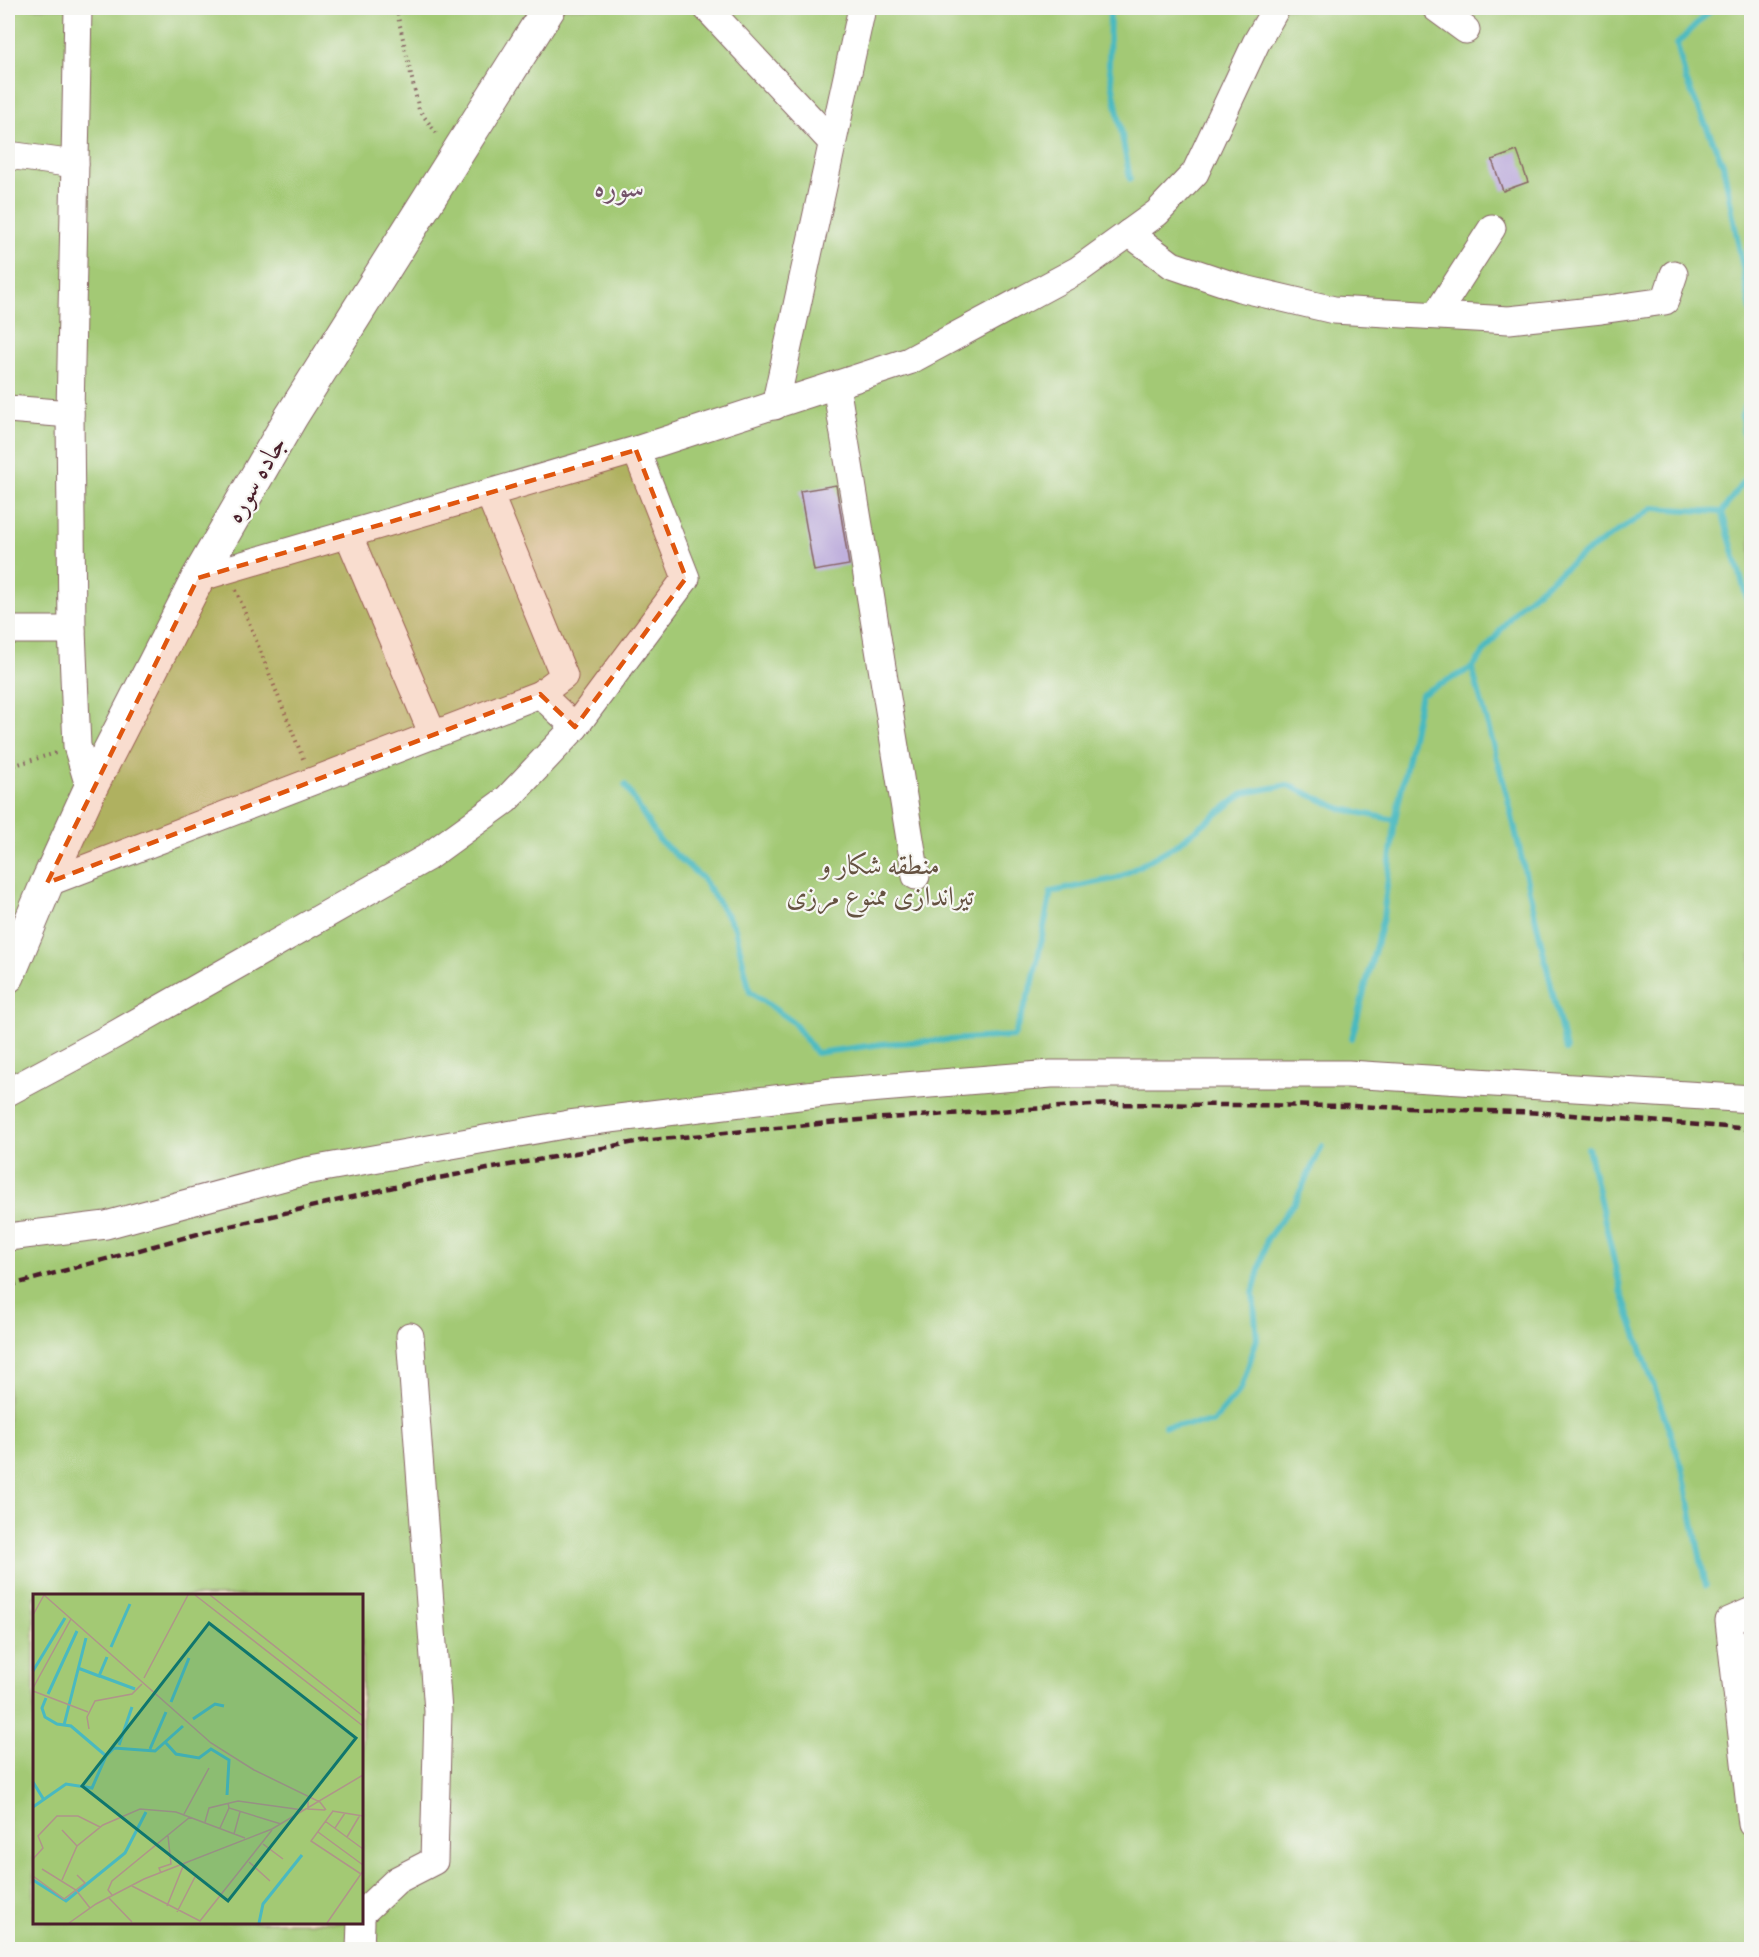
<svg xmlns="http://www.w3.org/2000/svg" width="1759" height="1957" viewBox="0 0 1759 1957" font-family="'EB Garamond',Amiri,serif">
	<style>
		.green { fill: #a3c974; stroke: #767450; stroke-width: 1.5; fill-rule: evenodd }
		.lines { fill: none; stroke-linecap: round; stroke-linejoin: round }
		.stream { stroke: #4ab9c0; stroke-width: 6 }
		.building { fill: #c0b0dd }
		.minor-casing { stroke: #866363; stroke-width: 29 }
		.major-casing { stroke: #866363; stroke-width: 35 }
		.path { stroke: #866363; stroke-width: 4; stroke-dasharray: 1.5 4.5; stroke-linecap: butt }
		.minor { stroke: #fff; stroke-width: 27 }
		.major { stroke: #fff; stroke-width: 33 }
		.rail { stroke: #4a1f2b; stroke-width: 4.5; stroke-dasharray: 9 4.5; stroke-linecap: butt }
		.marked { fill: #e0560e; fill-opacity: 0.2; stroke: #e0560e; stroke-width: 4.5; stroke-dasharray: 12 8; stroke-linejoin: round }
		.labels { text-anchor: middle; stroke-width: 4.5; stroke-linejoin: round; paint-order: stroke }
		.street-label { font-size: 27px; fill: #4a1f2b; stroke: #f6f6f2 }
		.park-label { font-size: 27px; fill: #655241; stroke: #f6f6f2 }
		.quarter-label { font-size: 30px; fill: #735269; stroke: #f6f6f2 }
		.inset-river { fill: none; stroke: #4ab9c0; stroke-width: 3 }
		.inset-road { fill: none; stroke: #b0948a; stroke-width: 1.5 }
		.view { fill: #0f766e; fill-opacity: 0.15; stroke: #0f766e; stroke-width: 3 }
		.inset-edge { fill: none; stroke: #4a1f2b; stroke-width: 3 }
	</style>
	<rect width="100%" height="100%" fill="#f6f6f2"/>
	<filter id="ink" filterUnits="userSpaceOnUse"><feTurbulence type="fractalNoise" baseFrequency=".0167" numOctaves="2"/><feDisplacementMap in="SourceGraphic" scale="12" xChannelSelector="R" yChannelSelector="G"/><feConvolveMatrix kernelMatrix="1 2 1 2 8 2 1 2 1" color-interpolation-filters="sRGB"/></filter>
	<filter id="wash" filterUnits="userSpaceOnUse"><feTurbulence type="fractalNoise" baseFrequency=".008" numOctaves="4" result="noise"/><feDisplacementMap in="SourceGraphic" scale="24" xChannelSelector="R" yChannelSelector="G"/><feGaussianBlur stdDeviation="1.35" result="paint"/><feColorMatrix in="noise" values="0 0 0 0 0 0 0 0 0 0 0 0 0 0 0 0 0 1.4 0 .05"/><feComposite in="paint" operator="in"/></filter>
	<g filter="url(#wash)">
		<rect width="100%" height="100%" fill="#f4e2ca"/>
		<path class="green" d="M8,8H1751V1949L8,1950ZM34,1596H362V1922H34Z"/>
		<g class="lines">
			<g class="stream">
				<path d="M1110,8L1109,65L1130,179"/>
				<path d="M1713,8L1677,44L1686,80L1723,164L1752,315"/>
				<path d="M1722,512L1752,616"/>
				<path d="M1472,668L1507,795L1566,1050"/>
				<path d="M625,785L659,840L702,878L735,928L750,992L793,1022L816,1053L882,1044L1014,1036L1033,982L1051,892L1118,878L1176,845L1244,793L1288,785L1342,809L1395,820"/>
				<path d="M1352,1038L1383,918L1395,820L1421,694L1472,668L1518,607L1579,557L1653,508L1722,512L1748,475L1742,415L1752,389"/>
				<path d="M1588,1148L1621,1291L1682,1467L1706,1586"/>
				<path d="M1165,1426L1212,1423L1241,1389L1257,1339L1253,1293L1267,1239L1296,1200L1322,1146"/>
			</g>
		</g>
		<g id="blocks">
			<g class="building">
				<path d="M1517,151L1528,182L1503,191L1492,160Z"/>
				<path d="M836,485L849,565L814,571L800,491Z"/>
			</g>
		</g>
	</g>
	<g filter="url(#ink)">
		<use href="#blocks" fill-opacity="0" stroke="#866363" stroke-width="1.5"/>
		<g class="lines">
			<defs>
				<g id="minor">
					<path d="M78,8L70,414L72,630L77,746L90,789"/>
					<path d="M707,8L831,141"/>
					<path d="M1436,8L1466,30"/>
					<path d="M8,155L75,164"/>
					<path d="M1129,233L1172,265L1240,288L1334,310L1509,320L1601,310L1665,301L1674,274"/>
					<path d="M1436,315L1492,228"/>
					<path d="M836,385L916,876"/>
					<path d="M775,406L862,8"/>
					<path d="M8,409L70,414"/>
					<path d="M489,493L564,676L540,694"/>
					<path d="M348,534L433,735"/>
					<path d="M198,578L636,450L909,361L1078,270L1157,213L1195,173L1256,43L1276,8"/>
					<path d="M8,630H72"/>
					<path d="M47,883L540,694L575,727"/>
					<path d="M8,1092L107,1039L426,858L506,800L575,727L686,578L636,450"/>
					<path d="M8,1237L106,1225L306,1171L569,1124L832,1092L1051,1074H1348L1752,1099"/>
					<path d="M1752,1611L1729,1621L1752,1824"/>
					<path d="M362,1913L397,1880L434,1861L438,1711L410,1336"/>
					<path d="M360,1950L361,1922"/>
				</g>
				<path id="major" d="M8,976L47,883L90,789L198,578L291,417L549,8"/>
			</defs>
			<use href="#minor" class="minor-casing"/>
			<use href="#major" class="major-casing"/>
			<g class="path">
				<path d="M396,8L419,110L438,135"/>
				<path d="M236,590L304,761"/>
				<path d="M8,767L56,753"/>
			</g>
			<use href="#minor" class="minor"/>
			<use href="#major" class="major"/>
			<path class="rail" d="M8,1286L205,1232L411,1183L641,1141L870,1119L1108,1104L1351,1106L1546,1113L1752,1129"/>
		</g>
	</g>
	<path class="marked" d="M636,450L686,578L575,727L540,694L47,883L198,578Z"/>
	<g class="labels">
		<g class="street-label">
			<text transform="translate(255 479) rotate(-60)" y="9">جاده سوره</text>
		</g>
		<g class="park-label">
			<text x="880" y="874">منطقه شکار و<tspan x="880" dy="31">تیراندازی ممنوع مرزی</tspan></text>
		</g>
		<g class="quarter-label">
			<text x="619" y="197">سوره</text>
		</g>
	</g>
	<g transform="translate(33 1594)">
		<rect width="330" height="330" fill="#f4e2ca"/>
		<path d="M0,1H330V329H0Z" fill="#a3c974"/>
		<path class="inset-river" d="M78,53L97,10M45,74L66,82L74,63M0,77L32,24M67,82L102,95M15,100L44,37M13,104L9,114L12,123L24,130L38,132L72,161M138,108L156,64M160,125L182,110L191,112M31,131L53,44M133,149L143,160L166,164L178,155L196,166L194,201M86,151L99,113M117,155L133,118M0,188L11,206M0,213L33,190L59,194L73,162L81,154L122,157L150,132M0,286L33,307L92,259L113,218M226,329L230,310L269,261"/>
		<path class="inset-road" d="M11,1L178,149L221,176L287,208L293,216M162,1L330,132M177,1L330,122M0,21L11,1M111,84L155,1M0,94L38,25M0,97L55,118M56,135L54,123L62,107L99,100L109,90M275,204V215L292,216M195,209L196,214L248,230M299,217L330,222M300,217L278,247L328,280M151,220L176,174M292,227L330,255M172,228L176,214L205,207L270,216M187,234L196,214M302,234L312,219M29,236L44,252M285,238L330,271M201,240L207,218M314,243L327,221M230,250L250,265M0,265L10,254L5,242L24,222H45L67,233M216,268L237,287M9,275L43,296L57,314M128,279L126,274L138,270L135,242M0,282L31,305L52,289L44,281M29,286L44,252L70,231L107,215L143,218L212,244M99,292L167,327L239,236M79,301L75,296L79,287L157,223M75,303L99,328M134,312L151,270M144,318L162,283M36,329L63,310L111,285L239,235L330,181M294,329L330,277"/>
		<path class="view" d="M176,29L323,144L195,307L49,192Z"/>
		<rect width="330" height="330" class="inset-edge"/>
	</g>
	<rect width="1759" height="1957" fill="none" stroke="#f6f6f2" stroke-width="30"/>
</svg>
